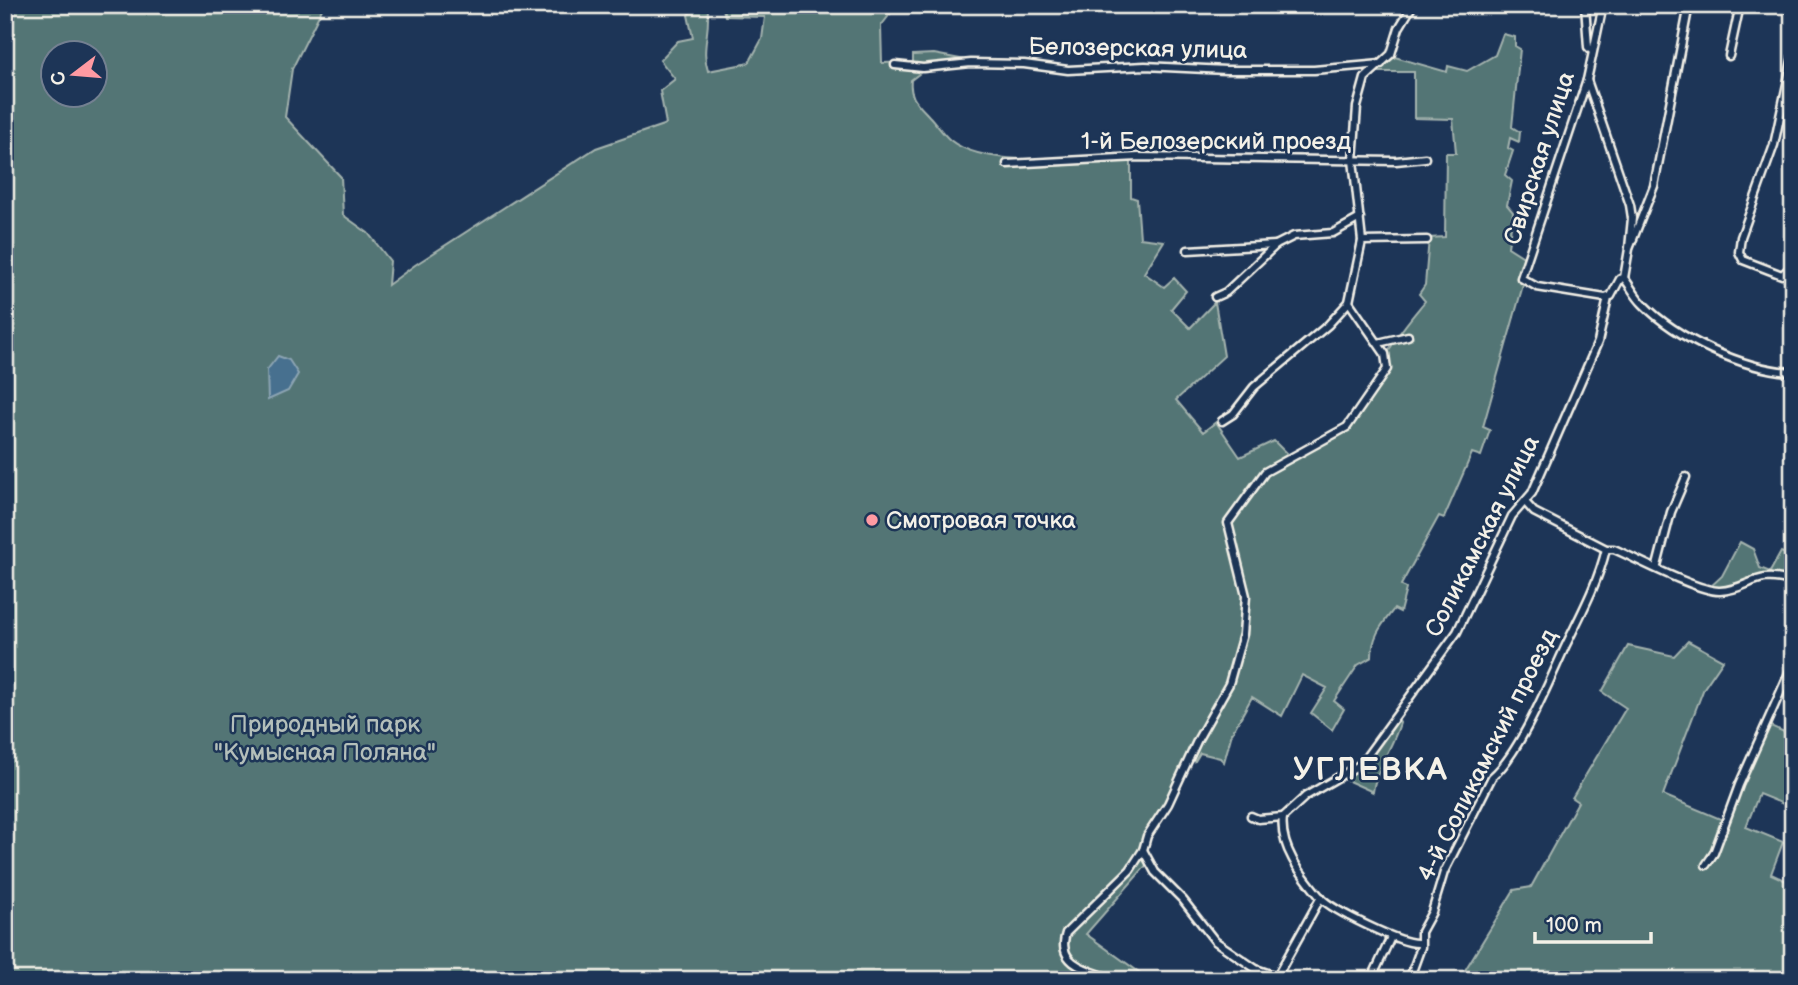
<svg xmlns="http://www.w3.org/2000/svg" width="1798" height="985" viewBox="0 0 1798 985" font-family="'Balsamiq Sans',sans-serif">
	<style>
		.green { fill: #537575; stroke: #a4b3ae; stroke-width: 2; fill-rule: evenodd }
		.water { fill: #47708f; stroke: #8ca4b3; stroke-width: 2 }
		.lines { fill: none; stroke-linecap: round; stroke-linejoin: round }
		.minor-casing { stroke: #f4f1e8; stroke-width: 11 }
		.minor { stroke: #1d3557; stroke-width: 6 }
		.poi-dot { fill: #ff9aa2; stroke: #1d3557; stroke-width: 2.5 }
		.labels { text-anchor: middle; stroke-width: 5; stroke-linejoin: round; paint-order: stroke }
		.street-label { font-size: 24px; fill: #f4f1e8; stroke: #1d3557 }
		.poi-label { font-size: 24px; fill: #f4f1e8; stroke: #1d3557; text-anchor: start }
		.park-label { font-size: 24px; fill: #b4bfba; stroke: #1d3557 }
		.district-label { font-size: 32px; font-weight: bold; letter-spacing: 2px; fill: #f4f1e8; stroke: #1d3557 }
	</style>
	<rect width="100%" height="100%" fill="#1d3557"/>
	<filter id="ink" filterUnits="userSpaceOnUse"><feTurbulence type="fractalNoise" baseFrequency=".0143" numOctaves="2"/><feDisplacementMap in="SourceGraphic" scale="14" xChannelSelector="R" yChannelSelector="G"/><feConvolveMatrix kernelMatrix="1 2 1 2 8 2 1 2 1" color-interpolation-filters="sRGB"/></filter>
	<g filter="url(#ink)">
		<g class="green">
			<path d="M5,5H324L292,69L285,117L341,177L343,215L368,233L390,261L388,285L415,265L596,148L666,124L660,91L675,79L660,60L678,41L693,38L688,15L697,5H707C712,28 700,48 708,71L749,63L762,39L765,17L725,16L722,5H897L881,26L882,63L913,62V55L934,54L966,60L965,66L924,70L911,80C909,97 917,103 929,116C936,123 942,133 950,140C987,170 1085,157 1131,155V197L1137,199L1140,238L1164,241L1144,273L1164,287L1174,278L1186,291L1171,309L1190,328L1215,302L1224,356L1176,400L1203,432L1216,422L1240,457L1274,441L1288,455L1341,428L1385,368C1383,349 1413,316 1425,301L1419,294L1425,285L1429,238L1445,237L1446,153H1456L1453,119L1414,118V72H1377L1395,57L1447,72L1448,66L1467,71L1495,55L1503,34L1515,37V46L1520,49L1512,127L1520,132L1519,142L1510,138L1508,148L1513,151L1505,175L1512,181L1507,205L1513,212L1508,247L1525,258L1517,278L1523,285L1483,427L1490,430L1481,456L1472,453L1444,518L1439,516L1401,585L1406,589L1400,612L1394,609C1381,626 1372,636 1372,657L1358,665L1334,701L1344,709L1332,730L1311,713L1327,688L1302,675L1282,716L1252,697L1232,733L1224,762L1220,758L1200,753L1195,761L1189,762L1149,838L1147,846L1150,861L1086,934L1150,980H5ZM52,52H94V94H52Z"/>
			<path d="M1740,542L1753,549L1760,568L1770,572L1781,552L1793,557V580L1758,576L1722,589L1710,587L1722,576Z"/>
			<path d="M1688,641L1723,660L1704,688L1663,795L1725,821L1764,723L1793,736V808L1759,794L1746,827L1783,842L1771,874L1793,884V980H1459L1514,890L1531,887L1578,802L1572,798L1626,708L1602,692L1628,646L1674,656Z"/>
			<path d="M1396,716L1400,723C1393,747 1376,768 1373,792L1342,778L1362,766Z"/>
		</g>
		<path class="water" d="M278,356L289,360L298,374L288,391L268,400L267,370Z"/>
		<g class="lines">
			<defs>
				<g id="minor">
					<path d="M1585,5L1588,47L1591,50"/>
					<path d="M1603,5L1587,80L1521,278L1537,287L1605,298L1611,296L1620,279L1624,278C1631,287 1635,296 1643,304C1677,339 1745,370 1793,372"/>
					<path d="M1774,5L1793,10"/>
					<path d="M1729,56L1740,5"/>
					<path d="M1793,56L1774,145L1741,237L1739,252L1743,260L1782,275L1793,265"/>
					<path d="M895,65L923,68L971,63L1024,64L1068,70L1145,66L1226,70H1314L1381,64"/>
					<path d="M1587,80L1630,205L1632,218L1629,248"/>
					<path d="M1007,164L1138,157L1396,161L1425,158"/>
					<path d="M1362,241L1427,240"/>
					<path d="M1188,250L1276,245"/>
					<path d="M1624,278L1629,249L1654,186L1689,5"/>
					<path d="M1215,297L1226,292L1276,245L1294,236L1333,233L1360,218"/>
					<path d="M1378,343L1408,336"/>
					<path d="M1222,421L1233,414L1254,387L1328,325L1349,302L1362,241L1353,160L1357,107L1365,78L1391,54L1399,28L1413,5"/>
					<path d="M1792,450H1793"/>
					<path d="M1525,502L1534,512L1606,549H1614C1637,559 1699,592 1720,591C1751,589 1755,569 1793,582"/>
					<path d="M1657,566L1671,512L1686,477"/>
					<path d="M1251,816L1258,819L1283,817"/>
					<path d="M1706,865L1714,853L1739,785L1793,664"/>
					<path d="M1419,943C1403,945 1332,910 1321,898C1302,875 1279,848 1283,817L1306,796L1361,764L1457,632L1512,516L1532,493L1598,342L1608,298"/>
					<path d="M1276,976L1256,969L1215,941L1183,900L1155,872L1143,850L1147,836L1168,804L1198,739L1229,684L1243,634L1246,596L1228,523L1265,472L1347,427L1387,369L1385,354L1349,302"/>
					<path d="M1276,978L1321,897"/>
					<path d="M1116,980C1092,971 1055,966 1066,933L1130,870L1143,850"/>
					<path d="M1371,980L1391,937"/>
					<path d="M1409,980L1421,947V932L1432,912L1444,872L1492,777C1520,754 1550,679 1566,645C1581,614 1598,583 1606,549"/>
				</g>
			</defs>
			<use href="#minor" class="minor-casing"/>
			<use href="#minor" class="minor"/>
		</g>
	</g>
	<circle class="poi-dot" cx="872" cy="520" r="7"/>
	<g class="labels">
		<g class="street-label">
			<text transform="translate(1138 48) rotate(1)" y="8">Белозерская улица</text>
			<text x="1216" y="149">1-й Белозерский проезд</text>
			<text transform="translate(1539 158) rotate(-72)" y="8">Свирская улица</text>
			<text transform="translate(1482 536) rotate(-63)" y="8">Соликамская улица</text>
			<text transform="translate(1487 755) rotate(-63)" y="8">4-й Соликамский проезд</text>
		</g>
		<g class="poi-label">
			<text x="886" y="528">Смотровая точка</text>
		</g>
		<g class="park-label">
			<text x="325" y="732">Природный парк<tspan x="325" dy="28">"Кумысная Поляна"</tspan></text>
		</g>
		<g class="district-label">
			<text x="1371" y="780">УГЛЕВКА</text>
		</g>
	</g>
	<rect width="1798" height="985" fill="none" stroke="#1d3557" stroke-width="28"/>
	<rect x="14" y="14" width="1770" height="957" fill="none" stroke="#f4f1e8" stroke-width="2.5" filter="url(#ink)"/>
	<g transform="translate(74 74) rotate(254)"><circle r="33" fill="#1d3557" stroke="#738091" stroke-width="2"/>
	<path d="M0-5L12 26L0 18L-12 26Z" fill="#ff9aa2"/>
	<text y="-10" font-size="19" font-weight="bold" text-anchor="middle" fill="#f4f1e8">С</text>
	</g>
	<path d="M1535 932v10h116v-10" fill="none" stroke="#f4f1e8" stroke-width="3.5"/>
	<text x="1546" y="932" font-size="21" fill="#f4f1e8" stroke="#1d3557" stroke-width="5" paint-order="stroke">100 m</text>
</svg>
